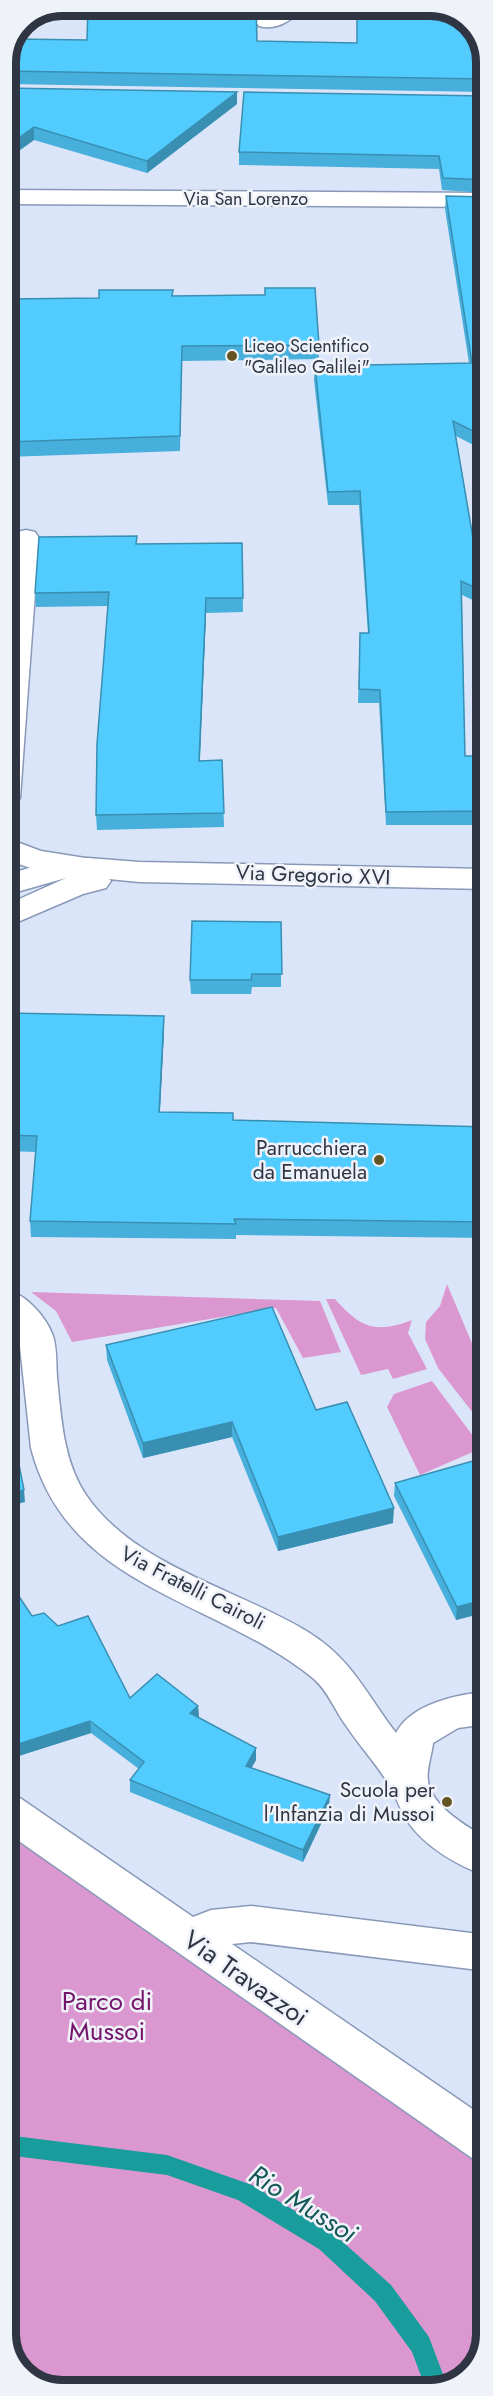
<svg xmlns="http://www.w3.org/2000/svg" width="493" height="2396" viewBox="0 0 493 2396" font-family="Jost,sans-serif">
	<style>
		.green { fill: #db98d0 }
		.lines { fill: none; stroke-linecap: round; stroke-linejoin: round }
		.stream { fill: #199c9c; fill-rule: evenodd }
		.minor-casing { stroke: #8999b8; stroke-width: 3 }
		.major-casing { stroke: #8999b8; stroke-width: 3 }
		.minor { fill: #fff; fill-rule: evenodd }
		.major { fill: #fff; fill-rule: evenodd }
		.wall { fill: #47afdb }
		.shaded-wall { fill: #398fb2 }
		.building { fill: #52ccff; stroke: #398fb2; stroke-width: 1.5 }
		.poi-dot { fill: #645422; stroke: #eff2f9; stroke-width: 2 }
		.labels { text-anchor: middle; stroke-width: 5; stroke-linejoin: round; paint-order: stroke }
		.far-street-label { font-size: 18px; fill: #2f3542; stroke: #eff2f9 }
		.far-poi-label { font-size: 18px; fill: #2f3542; stroke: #eff2f9; text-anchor: start }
		.street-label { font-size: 21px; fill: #2f3542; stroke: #eff2f9 }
		.poi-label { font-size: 21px; fill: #2f3542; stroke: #eff2f9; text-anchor: end }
		.near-street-label { font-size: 26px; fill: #2f3542; stroke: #eff2f9 }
		.near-park-label { font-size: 26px; fill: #74156b; stroke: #eff2f9 }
		.near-water-label { font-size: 27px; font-style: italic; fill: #145756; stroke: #eff2f9 }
		.rim { fill: none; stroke: #2f3542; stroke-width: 8 }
	</style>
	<rect width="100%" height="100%" fill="#dbe5fa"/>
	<g class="green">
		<path d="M447,1284L487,1379V1431L438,1368L425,1339L426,1322L440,1306Z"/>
		<path d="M31,1292L320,1301L341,1352L303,1358L276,1308L72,1342L56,1311Z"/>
		<path d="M326,1299H335C361,1328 375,1334 412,1320L408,1333L427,1369L393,1379L388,1369L361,1375Z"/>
		<path d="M432,1381L482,1448L420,1475L387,1407L394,1394Z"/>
		<path d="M6,1819L487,2158V2334L473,2371L438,2389L55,2390L23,2374L7,2341Z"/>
	</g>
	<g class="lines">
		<path class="stream" d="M6,2135L167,2155L252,2185L335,2235L391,2285L429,2337L447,2385L438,2389H426L412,2352L375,2301L319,2249L238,2200L167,2175L6,2155Z"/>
		<defs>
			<g id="minor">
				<path d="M283,6H304C294,20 276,31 259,26L256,22L259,18Z"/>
				<path d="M6,190L486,193L487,207L6,204Z"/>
				<path d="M26,530L35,532L39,538L20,798L16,804L6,807V621L13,538L17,532Z"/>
				<path d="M6,838L41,851L98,860L103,867L98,874C70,881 32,870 6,859Z"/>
				<path d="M6,1289C26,1295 46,1316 53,1336C57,1348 56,1364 57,1377C61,1416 63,1461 86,1495C134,1566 238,1589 308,1632C352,1659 366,1694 396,1733C411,1704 457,1694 487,1692V1724L458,1728L433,1743C432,1754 426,1770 428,1781C431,1806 467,1827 487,1838V1876C458,1866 423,1846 406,1819C399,1807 395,1794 388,1783C375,1762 358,1744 345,1724C334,1709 328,1691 314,1679C215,1598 68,1590 31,1448L19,1337L6,1323Z"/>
				<path d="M6,1793L20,1798L193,1917L211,1910L251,1906L487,1935V1971L251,1942L232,1944L487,2119V2164L472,2158L6,1832Z"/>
			</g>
			<path id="major" d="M88,858L139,862L487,869V889L139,882L109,879L111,881L106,888L83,894L6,927V905L66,878L6,895V875L55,860Z"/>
		</defs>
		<use href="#minor" class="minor-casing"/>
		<use href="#major" class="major-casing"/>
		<use href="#minor" class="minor"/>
		<use href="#major" class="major"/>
	</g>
	<g class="wall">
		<path d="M473,31L486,55V92L6,84V62L257,41L357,43Z"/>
		<path d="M6,88L237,104L147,173L34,140L6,160Z"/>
		<path d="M486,96V193L442,190L439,169L239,165V152Z"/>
		<path d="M446,196L486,197L487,452L456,436L482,591L481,604L462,595L465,756H487V816H485V825H386L379,703H358L360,633H368L359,505H328L314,380L315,366L469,363L445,209Z"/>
		<path d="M173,296L319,345V359L182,361L180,451L6,457V299L99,298Z"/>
		<path d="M242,543L243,612L206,613L200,761L222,760L224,827L97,830L96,815L108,606L36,607L35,593L137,544Z"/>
		<path d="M281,922V987H252L251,994H191L190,980Z"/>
		<path d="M6,1013L164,1031L160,1112L233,1120L487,1127V1238L236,1235V1239L31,1237L30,1221L36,1152L6,1151Z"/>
		<path d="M106,1345L316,1410L393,1523L278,1551L232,1437L143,1458L107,1360Z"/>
		<path d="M487,1457V1612L456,1620L394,1496L395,1483Z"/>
		<path d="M6,1575L10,1583L32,1616L130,1698L198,1706L199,1718L256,1748V1760L251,1768L329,1807L303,1862L130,1792V1780L139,1769L91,1733L6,1760Z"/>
	</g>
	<g class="shaded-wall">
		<path d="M237,92V104L147,173V161Z"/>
		<path d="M34,127V140L6,160V147Z"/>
		<path d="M9,539L10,552L6,593V570Z"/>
		<path d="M206,598V613L199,775V761Z"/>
		<path d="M164,1016V1031L159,1128V1112Z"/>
		<path d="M232,1422V1437L143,1458V1443Z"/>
		<path d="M24,1490L25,1502L6,1507V1494Z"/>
		<path d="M394,1508L393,1523L278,1551V1537Z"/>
		<path d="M487,1599V1612L456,1620L457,1607Z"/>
		<path d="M198,1706L199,1718L190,1713Z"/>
		<path d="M90,1721L91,1733L6,1760V1748Z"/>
		<path d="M256,1748V1760L246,1778V1766Z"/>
		<path d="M330,1795L329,1807L303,1862V1850Z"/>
	</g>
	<g class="building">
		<path d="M88,6H256L257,41L357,43V6H438L470,22L473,28V31H474L486,55V79L6,71V62L16,39L87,40Z"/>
		<path d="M6,88L237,92L147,161L34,127L6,147Z"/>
		<path d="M244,92L486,96V180L443,178L439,156L239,152Z"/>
		<path d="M446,196L486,197L487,438L453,421L482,591L461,581L465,756H487L486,811L386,812L380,690L359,689L360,633H369L360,491L328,492L315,366L472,363Z"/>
		<path d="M265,288H315L319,345L182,346L180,436L6,442V299L99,298V290H173L172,296L265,295Z"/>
		<path d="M137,536L136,544L242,543L243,598H206L199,761L222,760L224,813L96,815L97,744L109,592L35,593L39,537Z"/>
		<path d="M6,539H9L6,570Z"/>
		<path d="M192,921L281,922L282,974H252L251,980H190Z"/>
		<path d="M6,1013L164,1016L159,1112L233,1113V1120L487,1127V1222L234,1219L236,1224L30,1221L37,1136L6,1135Z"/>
		<path d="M272,1307L316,1410L347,1402L394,1508L278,1537L232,1422L143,1443L106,1345Z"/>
		<path d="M6,1399L24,1490L6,1494Z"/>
		<path d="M487,1457V1599L457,1607L395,1483Z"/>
		<path d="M6,1575L10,1583L32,1616L44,1613L58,1626L88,1616L130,1698L157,1674L198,1706L190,1713L256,1748L246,1766L330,1795L303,1850L130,1780L144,1762L90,1721L6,1748Z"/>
	</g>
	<g class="poi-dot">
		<circle cx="232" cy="356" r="6"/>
		<circle cx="379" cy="1160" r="6"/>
		<circle cx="447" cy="1802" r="6"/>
	</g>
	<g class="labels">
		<g class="far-street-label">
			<text x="246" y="205">Via San Lorenzo</text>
		</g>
		<g class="far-poi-label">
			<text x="244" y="352">Liceo Scientifico<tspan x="244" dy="21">"Galileo Galilei"</tspan></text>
		</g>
		<g class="street-label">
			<text transform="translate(313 875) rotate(2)" y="7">Via Gregorio XVI</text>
			<text transform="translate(193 1588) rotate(27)" y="7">Via Fratelli Cairoli</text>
		</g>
		<g class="poi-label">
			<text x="367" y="1155">Parrucchiera<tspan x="367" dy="24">da Emanuela</tspan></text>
			<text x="435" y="1797">Scuola per<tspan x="435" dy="24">l'Infanzia di Mussoi</tspan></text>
		</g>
		<g class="near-street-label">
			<text transform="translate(246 1978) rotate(35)" y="9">Via Travazzoi</text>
		</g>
		<g class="near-park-label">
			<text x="107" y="2010">Parco di<tspan x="107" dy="30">Mussoi</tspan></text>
		</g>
		<g class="near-water-label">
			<text transform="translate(303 2204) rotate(32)" y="9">Rio Mussoi</text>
		</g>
	</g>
	<path d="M0 0H493V2396H0ZM62 16H430A46 46 0 0 1 476 62V2334A46 46 0 0 1 430 2380H62A46 46 0 0 1 16 2334V62A46 46 0 0 1 62 16Z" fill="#eff2f9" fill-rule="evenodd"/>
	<path class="rim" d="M62 16H430A46 46 0 0 1 476 62V2334A46 46 0 0 1 430 2380H62A46 46 0 0 1 16 2334V62A46 46 0 0 1 62 16Z"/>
</svg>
